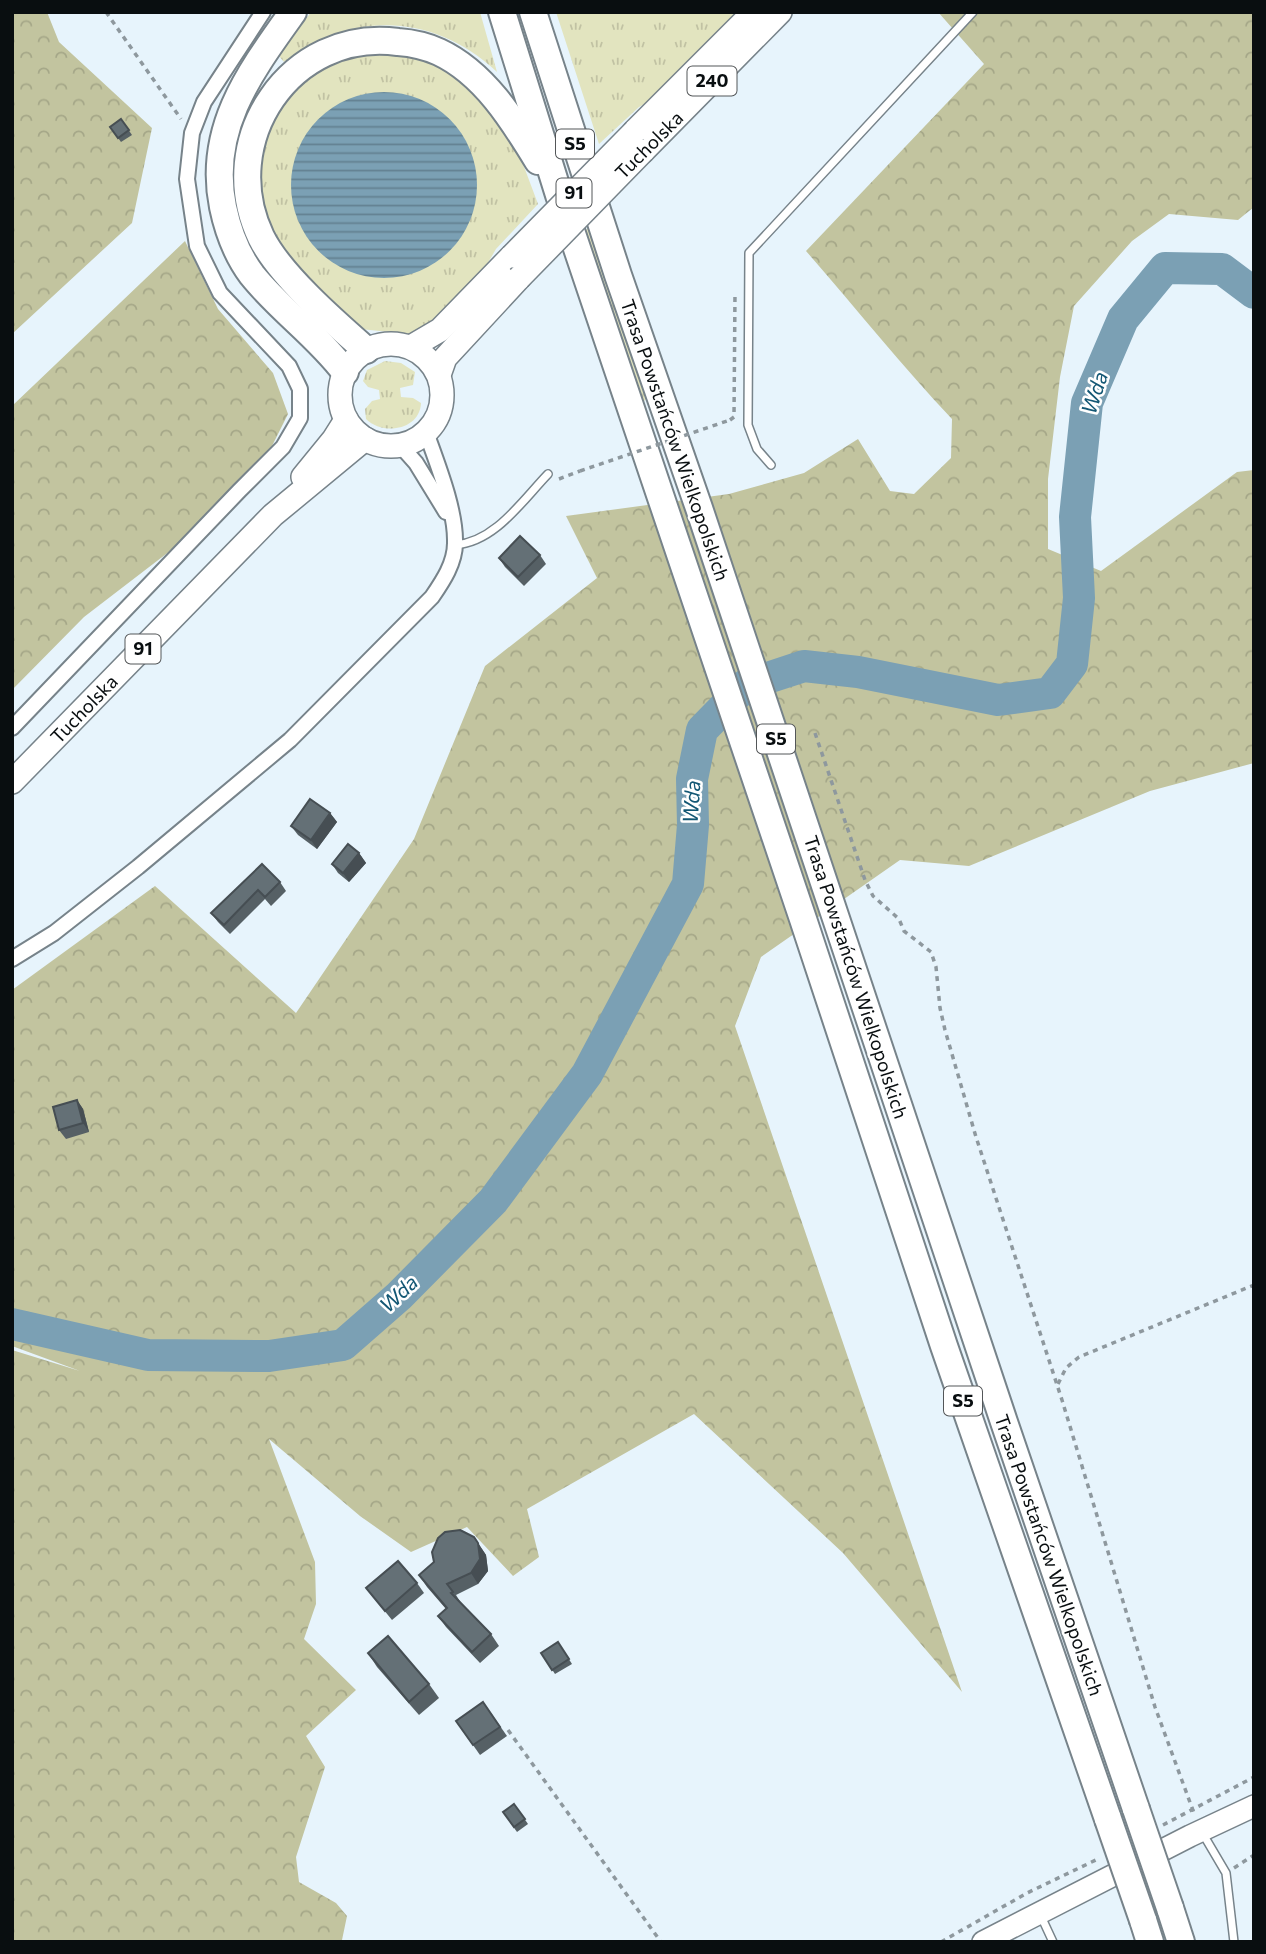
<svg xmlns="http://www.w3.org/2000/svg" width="1266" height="1954" viewBox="0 0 1266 1954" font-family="Commissioner,sans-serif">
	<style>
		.grass { fill: url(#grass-tufts) }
		.forest { fill: url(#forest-crowns) }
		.water { fill: url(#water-rules) }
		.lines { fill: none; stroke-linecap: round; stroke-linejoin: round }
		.river { stroke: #7ba0b4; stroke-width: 32 }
		.lane-casing { stroke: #77838a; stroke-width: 10 }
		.street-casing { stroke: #77838a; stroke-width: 18 }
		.secondary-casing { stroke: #77838a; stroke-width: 24 }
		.primary-casing { stroke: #77838a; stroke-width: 26 }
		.highway-casing { stroke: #77838a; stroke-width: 30 }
		.path { stroke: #8e989e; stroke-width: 3.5; stroke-dasharray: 5 5; stroke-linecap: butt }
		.lane { stroke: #fff; stroke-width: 7 }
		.street { stroke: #fff; stroke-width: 14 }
		.secondary { stroke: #fff; stroke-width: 21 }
		.primary { stroke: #fff; stroke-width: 23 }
		.highway { stroke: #fff; stroke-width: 26 }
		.primary-bridge-casing { stroke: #77838a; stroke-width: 26; stroke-linecap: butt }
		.highway-bridge-casing { stroke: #77838a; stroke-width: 30; stroke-linecap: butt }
		.path-bridge { stroke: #8e989e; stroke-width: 3.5; stroke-dasharray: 5 5; stroke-linecap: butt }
		.primary-bridge { stroke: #fff; stroke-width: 23 }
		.highway-bridge { stroke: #fff; stroke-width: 26 }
		.wall { fill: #566065 }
		.shaded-wall { fill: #464e53 }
		.building { fill: #647076; stroke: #464e53; stroke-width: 2 }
		.labels { text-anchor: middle; stroke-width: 5; stroke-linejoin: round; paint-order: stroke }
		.shield { fill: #fff; stroke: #535658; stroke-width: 2 }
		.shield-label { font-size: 18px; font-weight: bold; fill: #090e10 }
		.street-label { font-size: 19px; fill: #090e10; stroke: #fff }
		.water-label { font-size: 21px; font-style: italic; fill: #135774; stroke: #fff }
	</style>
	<defs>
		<pattern id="grass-tufts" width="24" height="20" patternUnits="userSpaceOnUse" patternTransform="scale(1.75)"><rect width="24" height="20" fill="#e2e4bf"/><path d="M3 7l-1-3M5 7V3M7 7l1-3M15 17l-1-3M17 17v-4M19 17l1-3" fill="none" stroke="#c1c2a3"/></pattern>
		<pattern id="forest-crowns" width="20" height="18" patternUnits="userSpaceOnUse" patternTransform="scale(1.75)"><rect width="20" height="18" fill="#c2c49f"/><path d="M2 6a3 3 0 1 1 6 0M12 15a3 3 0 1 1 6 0" fill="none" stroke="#a5a788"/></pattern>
		<pattern id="water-rules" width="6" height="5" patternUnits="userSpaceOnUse" patternTransform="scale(1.75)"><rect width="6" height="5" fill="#7ba0b4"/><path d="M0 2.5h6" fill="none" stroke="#638191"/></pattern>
	</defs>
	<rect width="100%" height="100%" fill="#e7f4fc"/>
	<g class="grass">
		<path d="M311,12H480L497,72C434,13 353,10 284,62L279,56Z"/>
		<path d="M556,12H742L661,95L639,107L599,144Z"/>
		<path d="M386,51L443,64L485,96L523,164L538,204L496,249L479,278L419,335L360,329L283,254L264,218L260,186L262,142L294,85L334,59Z"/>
		<path d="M590,226L648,397L639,406L581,235Z"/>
		<path d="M385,361L401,363L415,372L413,385L400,388L401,397L413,398L421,403C420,430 383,436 366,419L365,409L372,401L380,399L379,390L368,387L363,381L367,370Z"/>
	</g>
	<g class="forest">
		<path d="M12,12H47L59,42L152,128L132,223L12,334Z"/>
		<path d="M938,12H1254V207L1238,220L1169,214L1132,241L1074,306L1060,377L1048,479V549L1101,571L1237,472L1254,470V763L1150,791L969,866L900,860L761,957L735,1026L962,1692L843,1553L694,1414L527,1509L539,1557L513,1576L467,1527L411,1552L360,1516L269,1439L315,1562L316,1604L304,1639L356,1690L306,1736L325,1767L296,1857L299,1882L336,1903L347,1916L342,1940L338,1942H12V1350L80,1371L12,1346V990L155,886L296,1013L414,839L485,666L597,578L566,516L729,494L804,473L858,439L890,491L914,494L951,458L952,419C901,365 855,307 806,251L984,64Z"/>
		<path d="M185,241L218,309L273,373L288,414L267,456L183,541L84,617L12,690V406Z"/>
	</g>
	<circle class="water" cx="384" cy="185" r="93"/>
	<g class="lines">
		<path class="river" d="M12,1324L148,1355L269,1356L343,1345L399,1296L493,1201L587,1074L688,884L693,825L692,779L702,730L746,685L804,666L858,672L998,700L1050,693L1072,664L1079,598L1075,517L1087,403L1123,319L1165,268L1222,269L1254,293"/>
		<defs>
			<g id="lane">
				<path d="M771,465L757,449L748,425L749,253L973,12"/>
				<path d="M455,545C495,542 522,501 548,474"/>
				<path d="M1203,1834L1226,1873L1234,1942"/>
				<path d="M1040,1914L1053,1942"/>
			</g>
			<g id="street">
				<path d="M400,445L416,463L446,512"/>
				<path d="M12,728L239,491L283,447L300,418V389L289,366L220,293L197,246L187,179L192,133L204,102L263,12"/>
				<path d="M12,959L54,933L138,867L290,740L432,597C443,581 455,563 455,543C456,510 437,463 426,432"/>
			</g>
			<path id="secondary" d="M983,1942L1190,1836L1254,1806"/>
			<g id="primary">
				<path d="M635,131L754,12"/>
				<path d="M643,151L780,12"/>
				<circle cx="391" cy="395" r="51"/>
				<path d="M411,347L440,330L512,256"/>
				<path d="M439,375L445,358L519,278"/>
				<path d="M303,477L334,439L346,420"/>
				<path d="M12,782L273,515L365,439"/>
			</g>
			<g id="highway">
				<path d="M293,12C250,72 207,129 223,207C228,231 237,255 252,275C280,310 318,336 345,372"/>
				<path d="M502,12L559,195L803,919L944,1346L1108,1819"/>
				<path d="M533,12L618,275L699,508L1004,1422L1136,1809"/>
				<path d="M366,350C334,322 279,274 261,237C215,141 290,28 398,42C412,43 426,46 439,52C484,73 513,120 538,161"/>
				<path d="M1170,1908L1181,1942"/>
				<path d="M1143,1920L1150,1942"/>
			</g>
		</defs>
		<use href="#lane" class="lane-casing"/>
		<use href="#street" class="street-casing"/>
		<use href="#secondary" class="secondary-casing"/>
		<use href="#primary" class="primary-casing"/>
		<use href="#highway" class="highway-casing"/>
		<g class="path">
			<path d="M106,12L181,119"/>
			<path d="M730,420L734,417L735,293"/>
			<path d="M559,479L580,471"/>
			<path d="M815,733L865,880L873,896L899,919L904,931L931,952L936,967L940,1008L945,1030L976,1137L1062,1400L1155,1707L1195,1816"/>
			<path d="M1058,1384L1066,1368L1079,1357L1254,1285"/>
			<path d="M508,1730L661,1942"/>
			<path d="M1163,1825L1254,1777"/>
			<path d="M1234,1868L1254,1855"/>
			<path d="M941,1942L1027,1893L1100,1858"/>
		</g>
		<use href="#lane" class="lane"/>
		<use href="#street" class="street"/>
		<use href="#secondary" class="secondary"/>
		<use href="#primary" class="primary"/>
		<use href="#highway" class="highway"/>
		<defs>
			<g id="primary-bridge">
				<path d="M512,256L635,131"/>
				<path d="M519,278L643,151"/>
			</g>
			<g id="highway-bridge">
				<path d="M1136,1809L1170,1908"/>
				<path d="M1108,1819L1143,1920"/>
			</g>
		</defs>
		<use href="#primary-bridge" class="primary-bridge-casing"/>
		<use href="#highway-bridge" class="highway-bridge-casing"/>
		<path class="path-bridge" d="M580,471L730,420"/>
		<use href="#primary-bridge" class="primary-bridge"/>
		<use href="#highway-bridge" class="highway-bridge"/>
	</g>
	<g class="wall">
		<path d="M121,119L132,135L121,142L110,127Z"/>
		<path d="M540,555L546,564L524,586L505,567L499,558Z"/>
		<path d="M330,813L337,822L317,849L298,835L291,826Z"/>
		<path d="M359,853L366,863L349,882L338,873L332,864Z"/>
		<path d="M262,864L280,882L286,891L271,906L265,899L230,934L218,922L211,913Z"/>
		<path d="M77,1100L83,1109L89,1132L66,1139L59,1130Z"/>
		<path d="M474,1537L486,1555L488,1571L478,1584L456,1595L461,1603L491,1634L499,1646L480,1663L446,1627L438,1616L446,1609L427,1587L419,1575Z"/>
		<path d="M417,1583L424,1593L392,1620L366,1588Z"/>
		<path d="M558,1642L572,1664L555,1674L541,1653Z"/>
		<path d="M368,1653L429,1684L439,1698L419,1715L377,1667Z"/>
		<path d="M483,1702L507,1736L480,1755L456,1721Z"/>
		<path d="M514,1804L528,1824L517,1832L503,1812Z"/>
	</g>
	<g class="shaded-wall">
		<path d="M330,813L337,822L317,849L311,840Z"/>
		<path d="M359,853L366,863L349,882L343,873Z"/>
		<path d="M77,1100L83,1109L89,1132L83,1123Z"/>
		<path d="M478,1543L486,1555L488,1571L478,1584L471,1573Z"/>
	</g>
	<g class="building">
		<path d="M121,119L129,130L118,138L110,127Z"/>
		<path d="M520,536L540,555L518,577L499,558Z"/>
		<path d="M310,799L330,813L311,840L291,826Z"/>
		<path d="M348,844L359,853L343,873L332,864Z"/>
		<path d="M262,864L280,882L265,897L258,890L224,925L211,913Z"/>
		<path d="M77,1100L83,1123L59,1130L53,1107Z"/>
		<path d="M460,1530L474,1537L478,1543L480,1559L471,1573L447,1584L453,1592L451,1593L491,1634L472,1652L438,1616L447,1608L419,1575L434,1562L432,1552L438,1538L445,1532Z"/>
		<path d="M398,1561L417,1583L385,1611L366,1588Z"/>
		<path d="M388,1636L429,1684L409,1702L368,1653Z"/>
		<path d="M558,1642L569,1659L552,1670L541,1653Z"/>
		<path d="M483,1702L500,1727L473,1745L456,1721Z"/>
		<path d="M514,1804L525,1819L514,1827L503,1812Z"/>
	</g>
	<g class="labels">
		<g class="shield">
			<rect x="687.5" y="66.5" width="49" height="29" rx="5"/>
			<rect x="556" y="129.5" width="38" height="29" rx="5"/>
			<rect x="556.5" y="178.5" width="35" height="29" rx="5"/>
			<rect x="125.5" y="634.5" width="35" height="29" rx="5"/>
			<rect x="757" y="724.5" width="38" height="29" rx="5"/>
			<rect x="944" y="1386.5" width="38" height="29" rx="5"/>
		</g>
		<g class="shield-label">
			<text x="712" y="87">240</text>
			<text x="575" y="150">S5</text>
			<text x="574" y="199">91</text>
			<text x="143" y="655">91</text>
			<text x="776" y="745">S5</text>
			<text x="963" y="1407">S5</text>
		</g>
		<g class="street-label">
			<text transform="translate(649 145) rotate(-45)" y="7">Tucholska</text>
			<text transform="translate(675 440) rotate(71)" y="7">Trasa Powstańców Wielkopolskich</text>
			<text transform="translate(84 709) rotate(-46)" y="7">Tucholska</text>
			<text transform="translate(856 977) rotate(72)" y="7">Trasa Powstańców Wielkopolskich</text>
			<text transform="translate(1049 1555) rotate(71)" y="7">Trasa Powstańców Wielkopolskich</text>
		</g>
		<g class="water-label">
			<text transform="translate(1095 393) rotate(-72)" y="7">Wda</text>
			<text transform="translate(692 802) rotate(-86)" y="7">Wda</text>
			<text transform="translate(399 1294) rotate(-43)" y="7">Wda</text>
		</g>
	</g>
	<rect width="1266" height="1954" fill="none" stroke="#090e10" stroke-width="28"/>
</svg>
